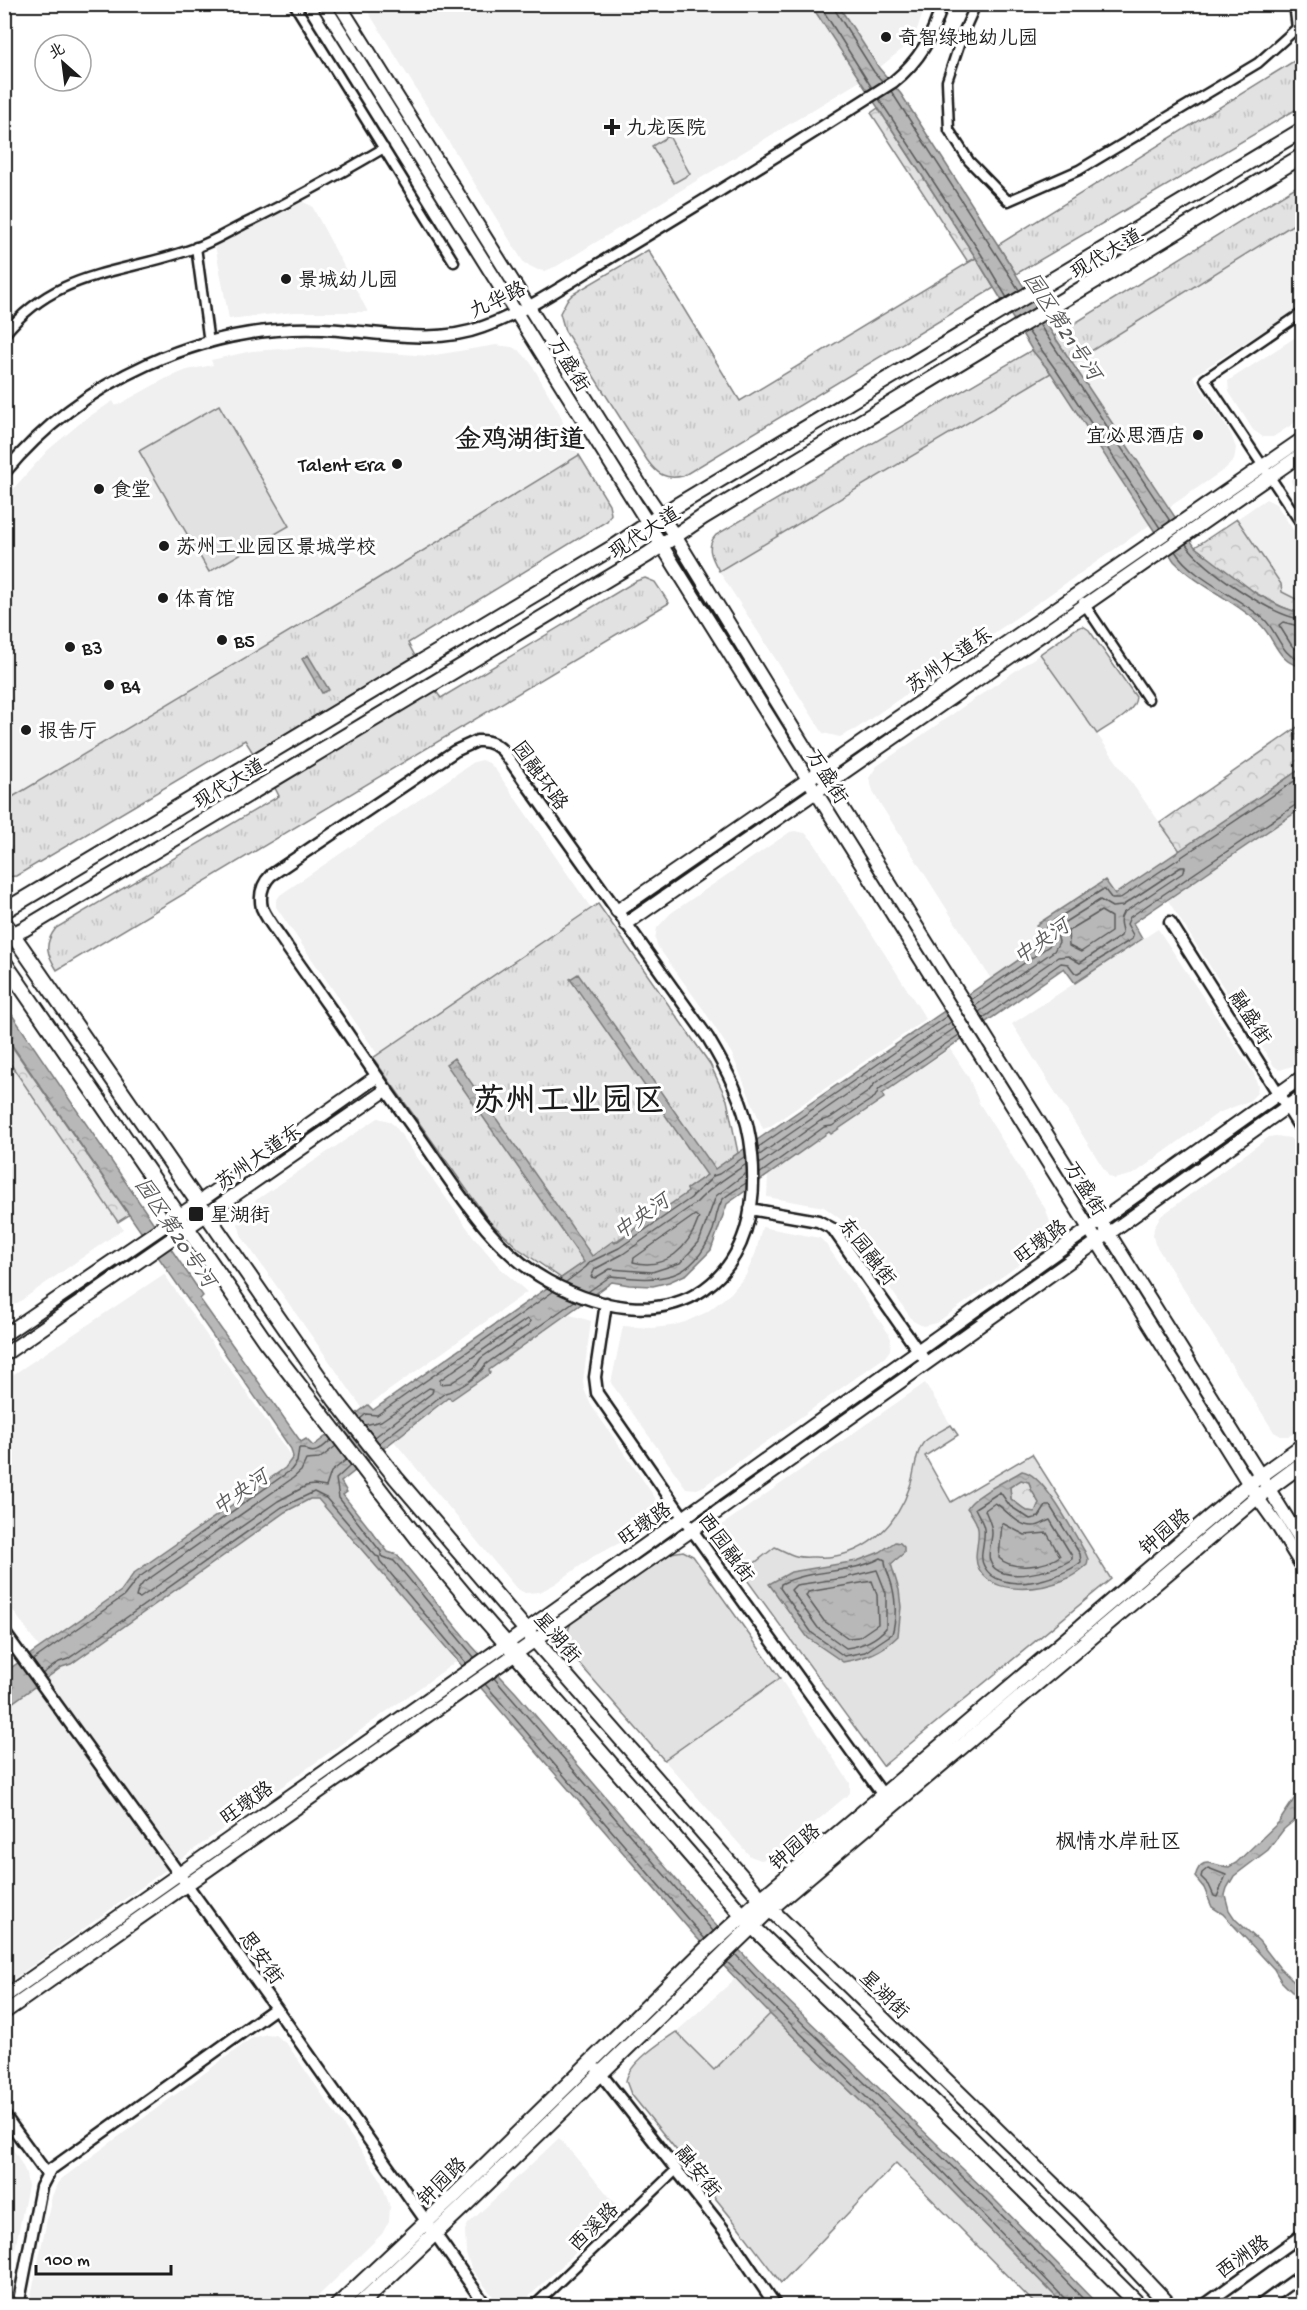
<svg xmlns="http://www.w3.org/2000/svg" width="1307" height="2310" font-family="'Gochi Hand','LXGW WenKai TC',sans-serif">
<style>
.built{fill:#f0f0f0}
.grass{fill:#e2e2e2;stroke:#7f7f7f;stroke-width:1.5}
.forest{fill:url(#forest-crowns);stroke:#7f7f7f;stroke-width:1.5}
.park{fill:url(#park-tufts);stroke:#7f7f7f;stroke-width:1.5}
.water{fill:url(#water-ripples);stroke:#7a7a7a;stroke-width:1.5;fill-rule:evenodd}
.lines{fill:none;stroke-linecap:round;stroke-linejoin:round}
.shore{stroke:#5a5a5a;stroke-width:1.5}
.minor-casing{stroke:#1c1c1c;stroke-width:13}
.tertiary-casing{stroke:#1c1c1c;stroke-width:15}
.secondary-casing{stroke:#1c1c1c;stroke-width:16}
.primary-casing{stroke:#1c1c1c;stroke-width:18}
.minor{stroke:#fff;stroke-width:8}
.tertiary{stroke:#fff;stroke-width:10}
.secondary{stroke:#fff;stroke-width:12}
.primary{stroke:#fff;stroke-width:14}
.poi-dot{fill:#1c1c1c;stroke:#fff;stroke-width:2}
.labels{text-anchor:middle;stroke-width:6;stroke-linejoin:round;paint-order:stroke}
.poi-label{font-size:20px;fill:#1c1c1c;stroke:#fff;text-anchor:start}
.street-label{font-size:20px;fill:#1c1c1c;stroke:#fff}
.water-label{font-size:21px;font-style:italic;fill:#5a5a5a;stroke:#fff}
.neighbourhood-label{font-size:21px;fill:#1c1c1c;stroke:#fff}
.district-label{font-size:26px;font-weight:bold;fill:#1c1c1c;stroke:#fff}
.town-label{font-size:32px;font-weight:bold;fill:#1c1c1c;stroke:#fff}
</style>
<defs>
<pattern id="forest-crowns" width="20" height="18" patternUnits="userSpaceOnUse" patternTransform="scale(1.5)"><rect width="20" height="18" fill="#e2e2e2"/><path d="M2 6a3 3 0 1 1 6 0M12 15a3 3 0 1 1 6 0" fill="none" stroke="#c1c1c1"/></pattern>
<pattern id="park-tufts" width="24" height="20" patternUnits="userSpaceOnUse" patternTransform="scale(1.5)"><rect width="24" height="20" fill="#e2e2e2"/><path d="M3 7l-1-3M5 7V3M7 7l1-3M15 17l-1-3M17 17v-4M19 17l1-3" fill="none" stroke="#c1c1c1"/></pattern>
<pattern id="water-ripples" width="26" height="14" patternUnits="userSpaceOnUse" patternTransform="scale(1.5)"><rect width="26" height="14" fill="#b8b8b8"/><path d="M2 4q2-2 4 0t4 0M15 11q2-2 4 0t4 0" fill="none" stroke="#9e9e9e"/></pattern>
</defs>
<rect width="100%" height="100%" fill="#fff"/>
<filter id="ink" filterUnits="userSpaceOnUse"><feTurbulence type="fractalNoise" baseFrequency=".0167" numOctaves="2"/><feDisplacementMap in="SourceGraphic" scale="12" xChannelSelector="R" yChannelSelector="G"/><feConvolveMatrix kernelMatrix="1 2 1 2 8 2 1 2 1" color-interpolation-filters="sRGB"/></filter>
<g filter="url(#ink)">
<path class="built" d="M364,5h447l49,76 -303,185 -12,5 -7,-1 -14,-7z
M838,5h88l-10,27 -15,18 -22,18z
M303,202l9,4 56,106h-74l-65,7 -14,-74z
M1302,219v87l-109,70 38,58 5,14 -2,12 -9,9 -57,39 -96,-145z
M1302,333v85l-29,19h-10l-10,-7 -24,-38 -1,-11z
M496,345l16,2 8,4 11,12 30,53 5,16 13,23 -227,140 -347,207v-304l43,-48 36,-30 29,-19 3,5 49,-27 22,-9 26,-5 -2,-5 41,-9 57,-4 120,9z
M1051,373l100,151 -295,205 -16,8 -17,-4 -104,-162z
M1302,467v36l-7,-11 -4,-12z
M1266,499l10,5 26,39v59l-20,-10 -1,-8 -44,-65z
M1040,654l140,197 -65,43 -10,-14 -69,45 10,15 -55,39 -117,-185 -5,-16 8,-12z
M482,760l7,3 6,6 96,139 -213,147 -102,-148v-6l4,-6 194,-133z
M1302,808v251l-10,7 -12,4 -6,-4 -107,-167z
M795,831l10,2 8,8 113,178 -157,108 -6,2 -31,-75 -29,-45 -45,-62 -3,-8 2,-11 14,-15 119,-81z
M1158,929l96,145 4,12 -1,7 -8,8 -31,12 -84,61 -20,5 -5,-2 -97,-153z
M950,1049l19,29 10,25 67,107 7,21 -5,11 -5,6 -107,75 -13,3 -10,-5 -70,-100 -19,-14 -57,-10 1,-22 61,-44 1,3 53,-36 -2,-3z
M4,1056l119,173 -107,75 -8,2h-4v-131l8,-14 -1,-7 -6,-7z
M378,1118l11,3 6,5 78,110 27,32 27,24 -164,117 -121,-172 -4,-13 8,-17z
M1276,1136l14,2 12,13v278l-13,7h-8l-7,-4 -119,-188 -2,-8 1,-8 7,-12 108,-79z
M762,1227l58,11 5,5 64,91 2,5 -1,11 -5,7 -181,129 -7,3 -11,-1 -75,-105 12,-57 29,2 19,-2 14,-4 22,-10 24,-19 15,-18 10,-23z
M164,1274l158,227 135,160 -452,324v-277l51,-37 -51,-72v-219z
M567,1314l24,7 -8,60 1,8 7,16 63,91 7,16 -2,6 -17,14 -48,24 -39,28 -15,8 -15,1 -9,-5 -123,-148 56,-43 3,2 38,-26 -2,-3z
M925,1383l26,42 -26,17 -22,63 -16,23 -24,18 -24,11h-41l-23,-9 -33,25 -25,-37 -1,-4 3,-5z
M780,1678l70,105v10l-76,64 -13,3 -11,-4 -86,-96z
M735,1979l35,35 -56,56 -38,-38z
M267,2034l8,1 12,9 93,134 10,29 -1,14 -7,13 -73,71h-280l23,-109 8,-16 192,-142z
M5,2138l13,19 8,16 2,13 -23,111z
M559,2138l62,72 -101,95h-20l-28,-35 -6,-16 -1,-24 3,-6z"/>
<path class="grass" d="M669,136l21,38 -16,9 -22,-37z
M219,405l70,121 -80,46 -70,-121z
M1083,626l6,4 47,67c-1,17 -27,28 -39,37l-57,-80 37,-26z
M951,1425l7,10 -33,21 26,46 81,-48 79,125 -228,187 -141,-193 33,-26c7,3 14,7 21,9 6,2 13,1 19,1 46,3 81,-29 95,-71 5,-13 5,-33 14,-44 7,-7 19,-12 27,-17z
M683,1551l10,5 87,122 -116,82 -87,-99c-9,-13 -14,-27 -4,-41l98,-67z
M770,2014l161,155 133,136h-28l-140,-142 -115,120 -48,-63 -102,-126 -5,-13c3,-18 35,-39 50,-49l38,38z"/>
<path class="forest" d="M878,108l98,150 -8,4 -97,-149z
M1237,519l44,65 1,8 20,10v12c-41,-12 -74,-40 -107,-67z
M1302,724v44l-122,83 -20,-28z
M4,1035l125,180 -11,7 -113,-166z
M1021,1480l8,2 2,7 8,14 -4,9 -8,-1 -16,-12 -1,-12 2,-4z"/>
<path class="park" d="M1302,56v50l-286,168 -18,-29z
M1302,183v36l-230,144 -18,-27z
M648,250l92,151 236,-143 18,30 -311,188c-18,4 -26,-2 -36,-16l-82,-129 -5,-18 7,-13 6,-6z
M1032,350l19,23 -332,198c-7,-13 -14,-24 -3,-36z
M579,455l30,49 2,10 -4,7 -199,122 7,13 -162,97 -8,-13 -229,136 -11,1 -1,-75 368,-220z
M645,578l10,4 14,21 -612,367c-10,-16 -14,-25 -1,-42l223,-132 -5,-10 161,-96 6,8 195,-117z
M598,904l112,160 17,36 11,53 -51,36 2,3 -128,86 -42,-29 -30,-28 -116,-163z"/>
<path class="water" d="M811,5h27l41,63 22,26 97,151 56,91 141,211 62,47 25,13 20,7v52c-23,-1 -27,-27 -41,-41 -26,-25 -62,-38 -87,-64l-123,-188 -19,-23 -56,-92z
M308,655l21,35 -7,3 -20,-34z
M1302,768v40l-169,115 9,16 -67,44 -11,-15 -182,126 2,4 -53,36 -2,-2 -102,72 -16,46 -24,24 -18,8 -16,4 -24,-1 -17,-3 -123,88 1,3 -39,27 -2,-3 -108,85 6,10 -4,3 45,57 9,3 75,91 44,47 195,227 68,72 212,204 107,109h-34l-133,-136 -161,-155 -75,-78 -377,-437h-8l-25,13 -214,152 -9,3 -57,41v-36l116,-81 13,-18 151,-105 8,-11 -2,-8 -286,-414 -1,-32 199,293 -3,3 101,143 5,-3 7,7 55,-41 5,5 211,-148 -138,-198 8,-6 138,198 21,-15 2,2 73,-51 -1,-3 20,-14 -137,-196 8,-5 137,195 331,-228 -10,-16 69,-45 10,14z
M1022,1471c21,2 52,62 63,81l3,7 -1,6c-7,6 -15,12 -23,15 -24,10 -70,16 -85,-11 -7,-12 1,-27 -1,-40 -1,-8 -6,-14 -11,-21 7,-13 41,-28 55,-37zM1021,1480l8,2 2,7 8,14 -4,9 -8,-1 -16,-12 -1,-12z
M895,1542l5,1 4,4v6l-13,11 8,26 2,17 -3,29c-16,16 -33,22 -55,26l-35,-24 -39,-54 22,-12 66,-11 23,-9z
M1302,1787v27l-18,15 -16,21 -34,26 -7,12 -2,7 4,15 6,9 24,22 20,26 17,17 6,3v15l-21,-21 -7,-12 -51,-55 -11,-7 -8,-19 -9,-11c6,-23 18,-11 34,-10l7,-4 43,-41z"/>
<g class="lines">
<path class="shore" d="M819,4l53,84
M834,4l1,6 39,62 8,9
M891,91l128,199
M879,99l102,155 26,44
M1039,324l131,197
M1028,331l28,39 104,158
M1186,544c16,24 87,73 116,75
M1175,551c17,28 65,46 90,69 13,13 17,38 37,40
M1302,627l-19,-5 -4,3 13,21 10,7
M1101,911l10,6v15l-30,20 -12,-6 -1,-15z
M971,1000l78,-54 3,-7 -6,-11 1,-3 55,-35h3l7,9h7l183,-123
M975,1006l79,-55 5,-9 -3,-12 1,-3 43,-27 12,7 10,-1 59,-39h4l-1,5 -61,41c-7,11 2,16 -2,23l-41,27 -12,-7 -10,1 -79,55
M983,1018l78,-55 7,1 7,9h3l54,-34 1,-4 -6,-11 3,-7 167,-113 5,-1
M757,1148l190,-132
M758,1156l193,-134
M745,1165c-18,12 -35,23 -49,38l-73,51 -28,15 -4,8 4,1 15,-9 42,3 28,-9 19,-21 17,-46 29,-22
M758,1165l62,-44 10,-3 38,-26 7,-9 80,-55
M759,1174l65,-47 8,-1 43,-29 4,-8 80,-54
M695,1215l4,3c-10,29 -33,53 -66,44l1,-4z
M566,1282l20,-15 4,-5 29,-14 72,-50c6,-8 17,-14 22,-22l6,-2 25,-17
M589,1291l22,-15c50,5 81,7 102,-46 3,-9 4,-24 10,-31 6,-6 16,-11 23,-16
M527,1319l3,2 -1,4 -48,33 -6,9 -24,16 -11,1v-4z
M360,1419l6,-5 11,1 177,-124
M365,1425l16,-4 48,-33 4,1 -1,4 -57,44
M379,1443l66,-50c15,-4 32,-15 41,-29l90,-64
M336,1446l-17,13 -13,1 -5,11 -8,7 -150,105 -5,7 -2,7 4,1 138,-97 28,-15 8,-1 12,2 5,-15 15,-12
M351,1465l-15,14 3,19 42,54v4l13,5 80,96
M1000,1492l10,14 20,13 9,-2 7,-11h4l30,48 1,8c-20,17 -82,35 -97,4 -6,-10 2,-25 0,-37 -1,-8 -6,-14 -9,-21z
M995,1503c11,6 22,23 37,23 7,1 12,-4 18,-6l22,36v3c-14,11 -74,28 -82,2 -3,-8 2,-20 2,-28 0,-8 -4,-15 -7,-23z
M1002,1523l23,12 22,-2 13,23c-15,11 -48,15 -61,2z
M881,1558l4,2c0,8 3,12 5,19 6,17 7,38 2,55l-27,18 -21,4 -32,-23 -32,-45 1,-4c31,-16 68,-9 100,-26z
M877,1570l9,23v35c-10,12 -25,18 -40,20l-28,-20 -27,-38 5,-5 48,-7z
M872,1581l5,14 1,29 -19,13 -11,1 -24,-17 -18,-25 2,-4z
M33,1660l91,-64 14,-18 153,-108 6,-8 2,-14h5c10,9 18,0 27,-8
M42,1674l17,-12 9,-3 214,-152 32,-15 12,6 50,58 3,1 1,4 86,102
M494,1678l219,253
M485,1684l220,255
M1208,1868l18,7 -9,22 -3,-1 -5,-11 -8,-8 1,-4z
M735,1954l39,42 213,204 103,106
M727,1962l208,202 130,135 2,7"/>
<g class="minor-casing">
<path id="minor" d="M294,4l160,258
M976,4l-13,29 -16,48 2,49 20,31 39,40 71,-31 179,-107 39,-35 -3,-24
M196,247l13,96
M1302,313l-97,66 97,146
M4,335c53,-67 119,-60 191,-87 17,-6 33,-16 49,-24 48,-23 94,-49 140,-76
M1083,602l65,97
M534,2306l141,-135"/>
</g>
<g class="tertiary-casing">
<path id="tertiary" d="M4,473c77,-93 199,-149 319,-144 52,2 110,17 160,-2 48,-17 92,-49 136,-75 92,-55 183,-112 274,-170 26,-21 40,-45 49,-78
M477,741c13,-1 22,4 29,14l202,283c19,32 36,64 42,101 22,141 -76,211 -202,142 -53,-29 -88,-86 -122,-135 -30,-42 -60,-85 -89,-128 -17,-24 -33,-47 -50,-71 -8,-13 -19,-25 -25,-39 -3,-13 0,-24 9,-33l184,-124z
M1170,922l132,209
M750,1209l68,12 15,8 93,133
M606,1303l-11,74 2,16 95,137 191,265
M4,1632l272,376 210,298
M597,2069l130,165 49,72
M4,2115l43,59
M18,2306l23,-119 9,-17 226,-162
M1203,2306l99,-71
M1259,2306l43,-31"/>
</g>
<g class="secondary-casing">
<path id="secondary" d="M323,4l934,1493 20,28 25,41
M339,4l304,485 32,47 145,236 482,770
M617,911l685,-472
M626,924l676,-470
M4,1335l195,-133 177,-125
M4,1355l382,-265
M4,1997l522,-367 776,-553
M4,2013l688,-483 610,-434"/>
</g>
<g class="primary-casing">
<path id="primary" d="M4,911l613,-366 44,-30 641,-385
M4,922l331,478 61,78 130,152 244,279 311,303 89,94
M7,937l17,-8 623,-374 56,-38 599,-361
M4,962l261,379 153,198 65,78 269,309 212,205 176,175
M337,2306l119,-112 248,-243 57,-52 488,-415 53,-38
M358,2306l108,-102 304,-295 487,-412 45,-33"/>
</g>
<use href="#minor" class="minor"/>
<use href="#tertiary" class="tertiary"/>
<use href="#secondary" class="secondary"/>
<use href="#primary" class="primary"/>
</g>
</g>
<g class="poi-dot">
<circle cx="886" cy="37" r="6"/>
<path d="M609 118h6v6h6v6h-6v6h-6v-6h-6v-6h6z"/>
<circle cx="286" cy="279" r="6"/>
<circle cx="1198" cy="435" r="6"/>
<circle cx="397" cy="464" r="6"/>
<circle cx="99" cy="489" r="6"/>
<circle cx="164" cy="546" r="6"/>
<circle cx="163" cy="598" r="6"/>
<circle cx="222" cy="640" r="6"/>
<circle cx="70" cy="647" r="6"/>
<circle cx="109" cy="685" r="6"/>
<circle cx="26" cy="730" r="6"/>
<rect x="188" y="1206" width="16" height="16" rx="3"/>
</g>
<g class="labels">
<g class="poi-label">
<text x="898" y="44">奇智绿地幼儿园</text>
<text x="626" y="134">九龙医院</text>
<text x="298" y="286">景城幼儿园</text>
<text x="1186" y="442" text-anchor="end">宜必思酒店</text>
<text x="385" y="471" text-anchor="end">Talent Era</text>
<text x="111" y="496">食堂</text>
<text x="176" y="553">苏州工业园区景城学校</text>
<text x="175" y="605">体育馆</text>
<text x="234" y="647">B5</text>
<text x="82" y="654">B3</text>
<text x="121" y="692">B4</text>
<text x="38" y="737">报告厅</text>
<text x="210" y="1221">星湖街</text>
</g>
<g class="street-label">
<text transform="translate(1106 253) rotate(-31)" y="7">现代大道</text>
<text transform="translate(497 299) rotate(-25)" y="7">九华路</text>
<text transform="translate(570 364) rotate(59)" y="7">万盛街</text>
<text transform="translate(644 532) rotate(-33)" y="7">现代大道</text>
<text transform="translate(949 659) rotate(-35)" y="7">苏州大道东</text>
<text transform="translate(541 775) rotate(54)" y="7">园融环路</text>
<text transform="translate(828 776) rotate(58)" y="7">万盛街</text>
<text transform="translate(229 783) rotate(-31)" y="7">现代大道</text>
<text transform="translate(1251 1017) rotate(57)" y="7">融盛街</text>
<text transform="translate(258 1156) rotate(-35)" y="7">苏州大道东</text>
<text transform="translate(1086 1188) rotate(58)" y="7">万盛街</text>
<text transform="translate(1040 1241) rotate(-36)" y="7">旺墩路</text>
<text transform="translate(868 1251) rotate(52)" y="7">东园融街</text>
<text transform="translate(644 1523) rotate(-35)" y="7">旺墩路</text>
<text transform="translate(1164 1531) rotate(-40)" y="7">钟园路</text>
<text transform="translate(727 1547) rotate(54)" y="7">西园融街</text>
<text transform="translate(558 1637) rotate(49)" y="7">星湖街</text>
<text transform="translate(246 1802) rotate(-35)" y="7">旺墩路</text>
<text transform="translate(794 1846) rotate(-40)" y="7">钟园路</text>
<text transform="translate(262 1957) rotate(54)" y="7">思安街</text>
<text transform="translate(885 1994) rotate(44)" y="7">星湖街</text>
<text transform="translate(699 2171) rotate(51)" y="7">融安街</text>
<text transform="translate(441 2181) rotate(-44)" y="7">钟园路</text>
<text transform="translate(593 2226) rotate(-44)" y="7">西溪路</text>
<text transform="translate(1242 2256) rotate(-35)" y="7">西洲路</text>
</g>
<g class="water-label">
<text transform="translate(1063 326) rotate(57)" y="7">园区第21号河</text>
<text transform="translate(1041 941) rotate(-35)" y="7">中央河</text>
<text transform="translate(641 1216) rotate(-35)" y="7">中央河</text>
<text transform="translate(176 1232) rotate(56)" y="7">园区第20号河</text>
<text transform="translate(240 1492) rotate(-35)" y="7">中央河</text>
</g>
<g class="neighbourhood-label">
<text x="1118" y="1848">枫情水岸社区</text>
</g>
<g class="district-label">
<text x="520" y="447">金鸡湖街道</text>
</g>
<g class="town-label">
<text x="569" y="1110">苏州工业园区</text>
</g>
</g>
<rect width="1307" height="2310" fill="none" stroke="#fff" stroke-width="24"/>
<rect x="12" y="12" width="1283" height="2286" fill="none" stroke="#1c1c1c" stroke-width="2" filter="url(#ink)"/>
<g transform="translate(63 63) rotate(332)"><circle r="28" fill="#ffffff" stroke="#a4a4a4" stroke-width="1.5"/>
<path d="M0-4.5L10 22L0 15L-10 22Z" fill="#1c1c1c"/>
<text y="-9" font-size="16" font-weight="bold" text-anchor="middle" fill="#1c1c1c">北</text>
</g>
<path d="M36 2265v9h135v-9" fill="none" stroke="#1c1c1c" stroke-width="3"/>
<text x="45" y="2265" font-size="18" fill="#1c1c1c" stroke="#ffffff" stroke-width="4.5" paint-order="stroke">100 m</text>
</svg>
